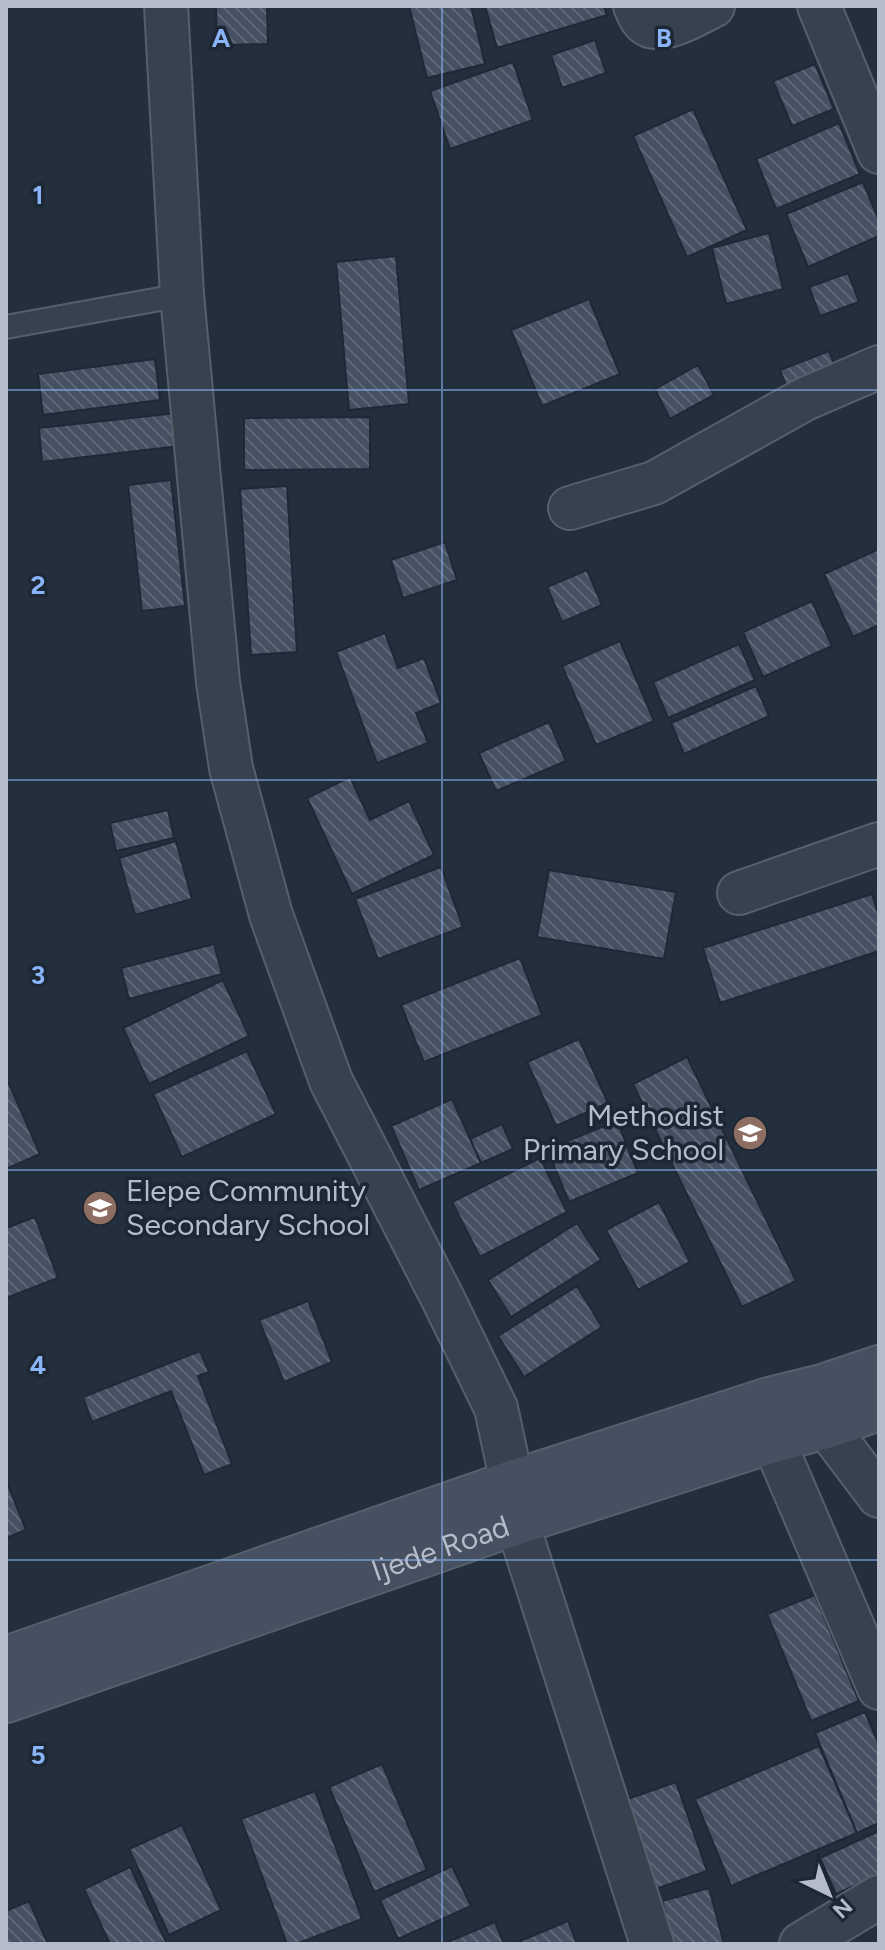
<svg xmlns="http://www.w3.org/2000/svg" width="885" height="1950" font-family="Figtree,sans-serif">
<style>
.building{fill:url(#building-back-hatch);stroke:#1f2835;stroke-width:2}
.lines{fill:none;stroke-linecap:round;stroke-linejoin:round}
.service-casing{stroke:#565f6c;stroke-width:26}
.minor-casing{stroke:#565f6c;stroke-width:46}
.secondary-casing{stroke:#565f6c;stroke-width:48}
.service{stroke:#38414e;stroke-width:22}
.minor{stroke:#38414e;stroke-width:42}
.secondary{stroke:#465061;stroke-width:44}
.grid{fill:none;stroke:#8ab4f8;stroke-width:2;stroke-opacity:0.55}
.labels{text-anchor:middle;stroke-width:7;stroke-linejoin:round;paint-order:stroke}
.poi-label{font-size:30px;fill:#b4bcc9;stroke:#1d2633;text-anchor:end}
.street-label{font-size:30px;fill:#b4bcc9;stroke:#1d2633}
.grid-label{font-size:26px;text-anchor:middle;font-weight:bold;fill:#8ab4f8;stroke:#1d2633;stroke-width:7;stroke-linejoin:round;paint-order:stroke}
</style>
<defs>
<pattern id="building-back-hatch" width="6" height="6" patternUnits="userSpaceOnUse" patternTransform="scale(2)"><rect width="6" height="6" fill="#455162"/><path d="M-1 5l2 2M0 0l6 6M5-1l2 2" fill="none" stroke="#5d6877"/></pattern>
</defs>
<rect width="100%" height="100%" fill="#242f3e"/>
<path class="building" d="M216,6h51l1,38 -51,1z
M409,6h62l14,58 -58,14z
M485,6h119l3,9 -110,33z
M595,40l11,33 -44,15 -11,-33z
M513,62l20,58 -83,29 -20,-58z
M815,64l19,45 -42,17 -19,-45z
M693,109l54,121 -60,27 -54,-121z
M839,123l21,51 -84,35 -20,-50z
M863,182l16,39v15l-71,31 -22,-53z
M769,233l14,56 -57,15 -14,-56z
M396,256l13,148 -60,6 -13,-148z
M848,273l11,29 -39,14 -11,-29z
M589,299l31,75 -78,32 -31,-76z
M829,351l11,28 -49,19 -11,-28z
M155,359l5,41 -117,15 -5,-41z
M698,365l16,30 -44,24 -15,-30z
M177,413l3,33 -138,16 -3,-34z
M370,417v52l-126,1v-52z
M171,480l14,126 -43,5 -14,-126z
M287,486l10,166 -46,3 -11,-166z
M445,542l12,38 -54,18 -12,-38z
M879,549v76l-26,12 -29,-63z
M587,570l15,35 -40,17 -15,-35z
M812,601l20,45 -69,31 -20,-45z
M385,633l13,35 26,-10 17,45 -25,10 12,30 -51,20 -41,-111z
M620,641l34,80 -58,24 -34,-79z
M739,644l16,36 -87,38 -15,-36z
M756,686l13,30 -85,38 -13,-31z
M549,722l17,39 -70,30 -17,-38z
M350,777l20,43 39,-19 25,54 -82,39 -45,-96z
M168,810l6,28 -58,13 -6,-28z
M176,841l16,58 -57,16 -16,-57z
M441,867l22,60 -85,32 -23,-60z
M549,870l127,22 -12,67 -127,-22z
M872,894l7,23v34l-159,52 -17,-55z
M214,944l8,30 -93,25 -8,-31z
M520,958l22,57 -118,47 -23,-57z
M223,980l26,56 -100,48 -26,-56z
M579,1039l29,64 -52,23 -29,-64z
M247,1051l29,63 -94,43 -29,-63z
M687,1057l109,224 -54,26 -109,-223z
M6,1077l34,77 -34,15z
M452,1099l29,64 -62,27 -28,-64z
M617,1121l21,52 -69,29 -22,-53z
M502,1124l11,25 -32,14 -11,-24z
M540,1158l27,54 -87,45 -28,-55z
M659,1202l31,60 -52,28 -32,-60z
M35,1217l23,61 -52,20v-70z
M577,1223l24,37 -90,57 -23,-37z
M577,1286l25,41 -78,50 -26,-41z
M308,1301l24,61 -48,20 -25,-62z
M200,1351l9,21 -11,4 34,88 -28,11 -33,-84 -79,31 -9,-25z
M6,1480l20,50 -20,8z
M815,1595l44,106 -48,20 -44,-107z
M865,1712l14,33v78l-22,10 -42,-100z
M819,1746l38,87 -126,53 -36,-87z
M382,1764l45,106 -53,22 -45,-105z
M676,1782l31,89 -54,19 -31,-89z
M315,1791l47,128 -66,25h-9l-46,-125z
M182,1825l39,85 -52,25 -40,-86z
M879,1831v44l-43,19 -16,-36z
M452,1866l19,40 -73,33 -18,-39z
M130,1867l37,77h-57l-26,-55z
M709,1888l15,56h-51l-11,-43z
M29,1901l19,43h-42v-33z
M568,1921l9,23h-64z
M495,1922l9,22h-61z"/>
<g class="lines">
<g class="service-casing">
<path id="service" d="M6,327l176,-32"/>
</g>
<g class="minor-casing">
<path id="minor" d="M166,6l16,289 36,387 13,86 40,147 60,166 112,218 53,109 16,75
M635,6c2,5 6,14 10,17 15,14 53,-10 68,-17
M819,6l60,146
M570,508l84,-25 151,-84 74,-32
M739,893l140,-49
M826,1426l53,70
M773,1440l106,248
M517,1522l135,422
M801,1944l78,-47"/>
</g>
<g class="secondary-casing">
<g id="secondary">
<path d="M6,1659l506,-176 257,-83 53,-13 57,-19"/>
<path id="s1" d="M6,1700l511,-178 256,-82 53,-14 53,-18"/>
</g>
</g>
<use href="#service" class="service"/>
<use href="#minor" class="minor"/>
<use href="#secondary" class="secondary"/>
</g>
<path class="grid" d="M442,6v1938M6,390h873M6,780h873M6,1170h873M6,1560h873"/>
<defs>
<g id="school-disc" transform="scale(1.8)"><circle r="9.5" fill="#8d6e63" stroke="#1d2633"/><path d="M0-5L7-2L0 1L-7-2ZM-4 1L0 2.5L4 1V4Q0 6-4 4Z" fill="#fff"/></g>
</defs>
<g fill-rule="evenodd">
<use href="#school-disc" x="750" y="1133"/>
<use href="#school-disc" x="100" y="1208"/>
</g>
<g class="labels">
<g class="poi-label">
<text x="724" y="1126">Methodist<tspan x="724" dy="34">Primary School</tspan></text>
<text x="126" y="1201" text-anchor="start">Elepe Community<tspan x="126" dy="34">Secondary School</tspan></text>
</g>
<g class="street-label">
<text dy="10" stroke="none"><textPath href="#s1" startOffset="460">Ijede Road</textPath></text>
</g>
</g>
<g class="grid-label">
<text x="221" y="47">A</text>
<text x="664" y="47">B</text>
<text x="38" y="204">1</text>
<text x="38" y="594">2</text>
<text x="38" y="984">3</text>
<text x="38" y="1374">4</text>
<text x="38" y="1764">5</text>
</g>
<rect width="885" height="1950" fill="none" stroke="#b4bcc9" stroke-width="16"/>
<g transform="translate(829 1894) rotate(137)" stroke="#1d2633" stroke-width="6" paint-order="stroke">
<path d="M0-6L14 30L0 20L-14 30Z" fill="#b4bcc9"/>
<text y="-12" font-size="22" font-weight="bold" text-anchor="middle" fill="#b4bcc9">N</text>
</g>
</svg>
